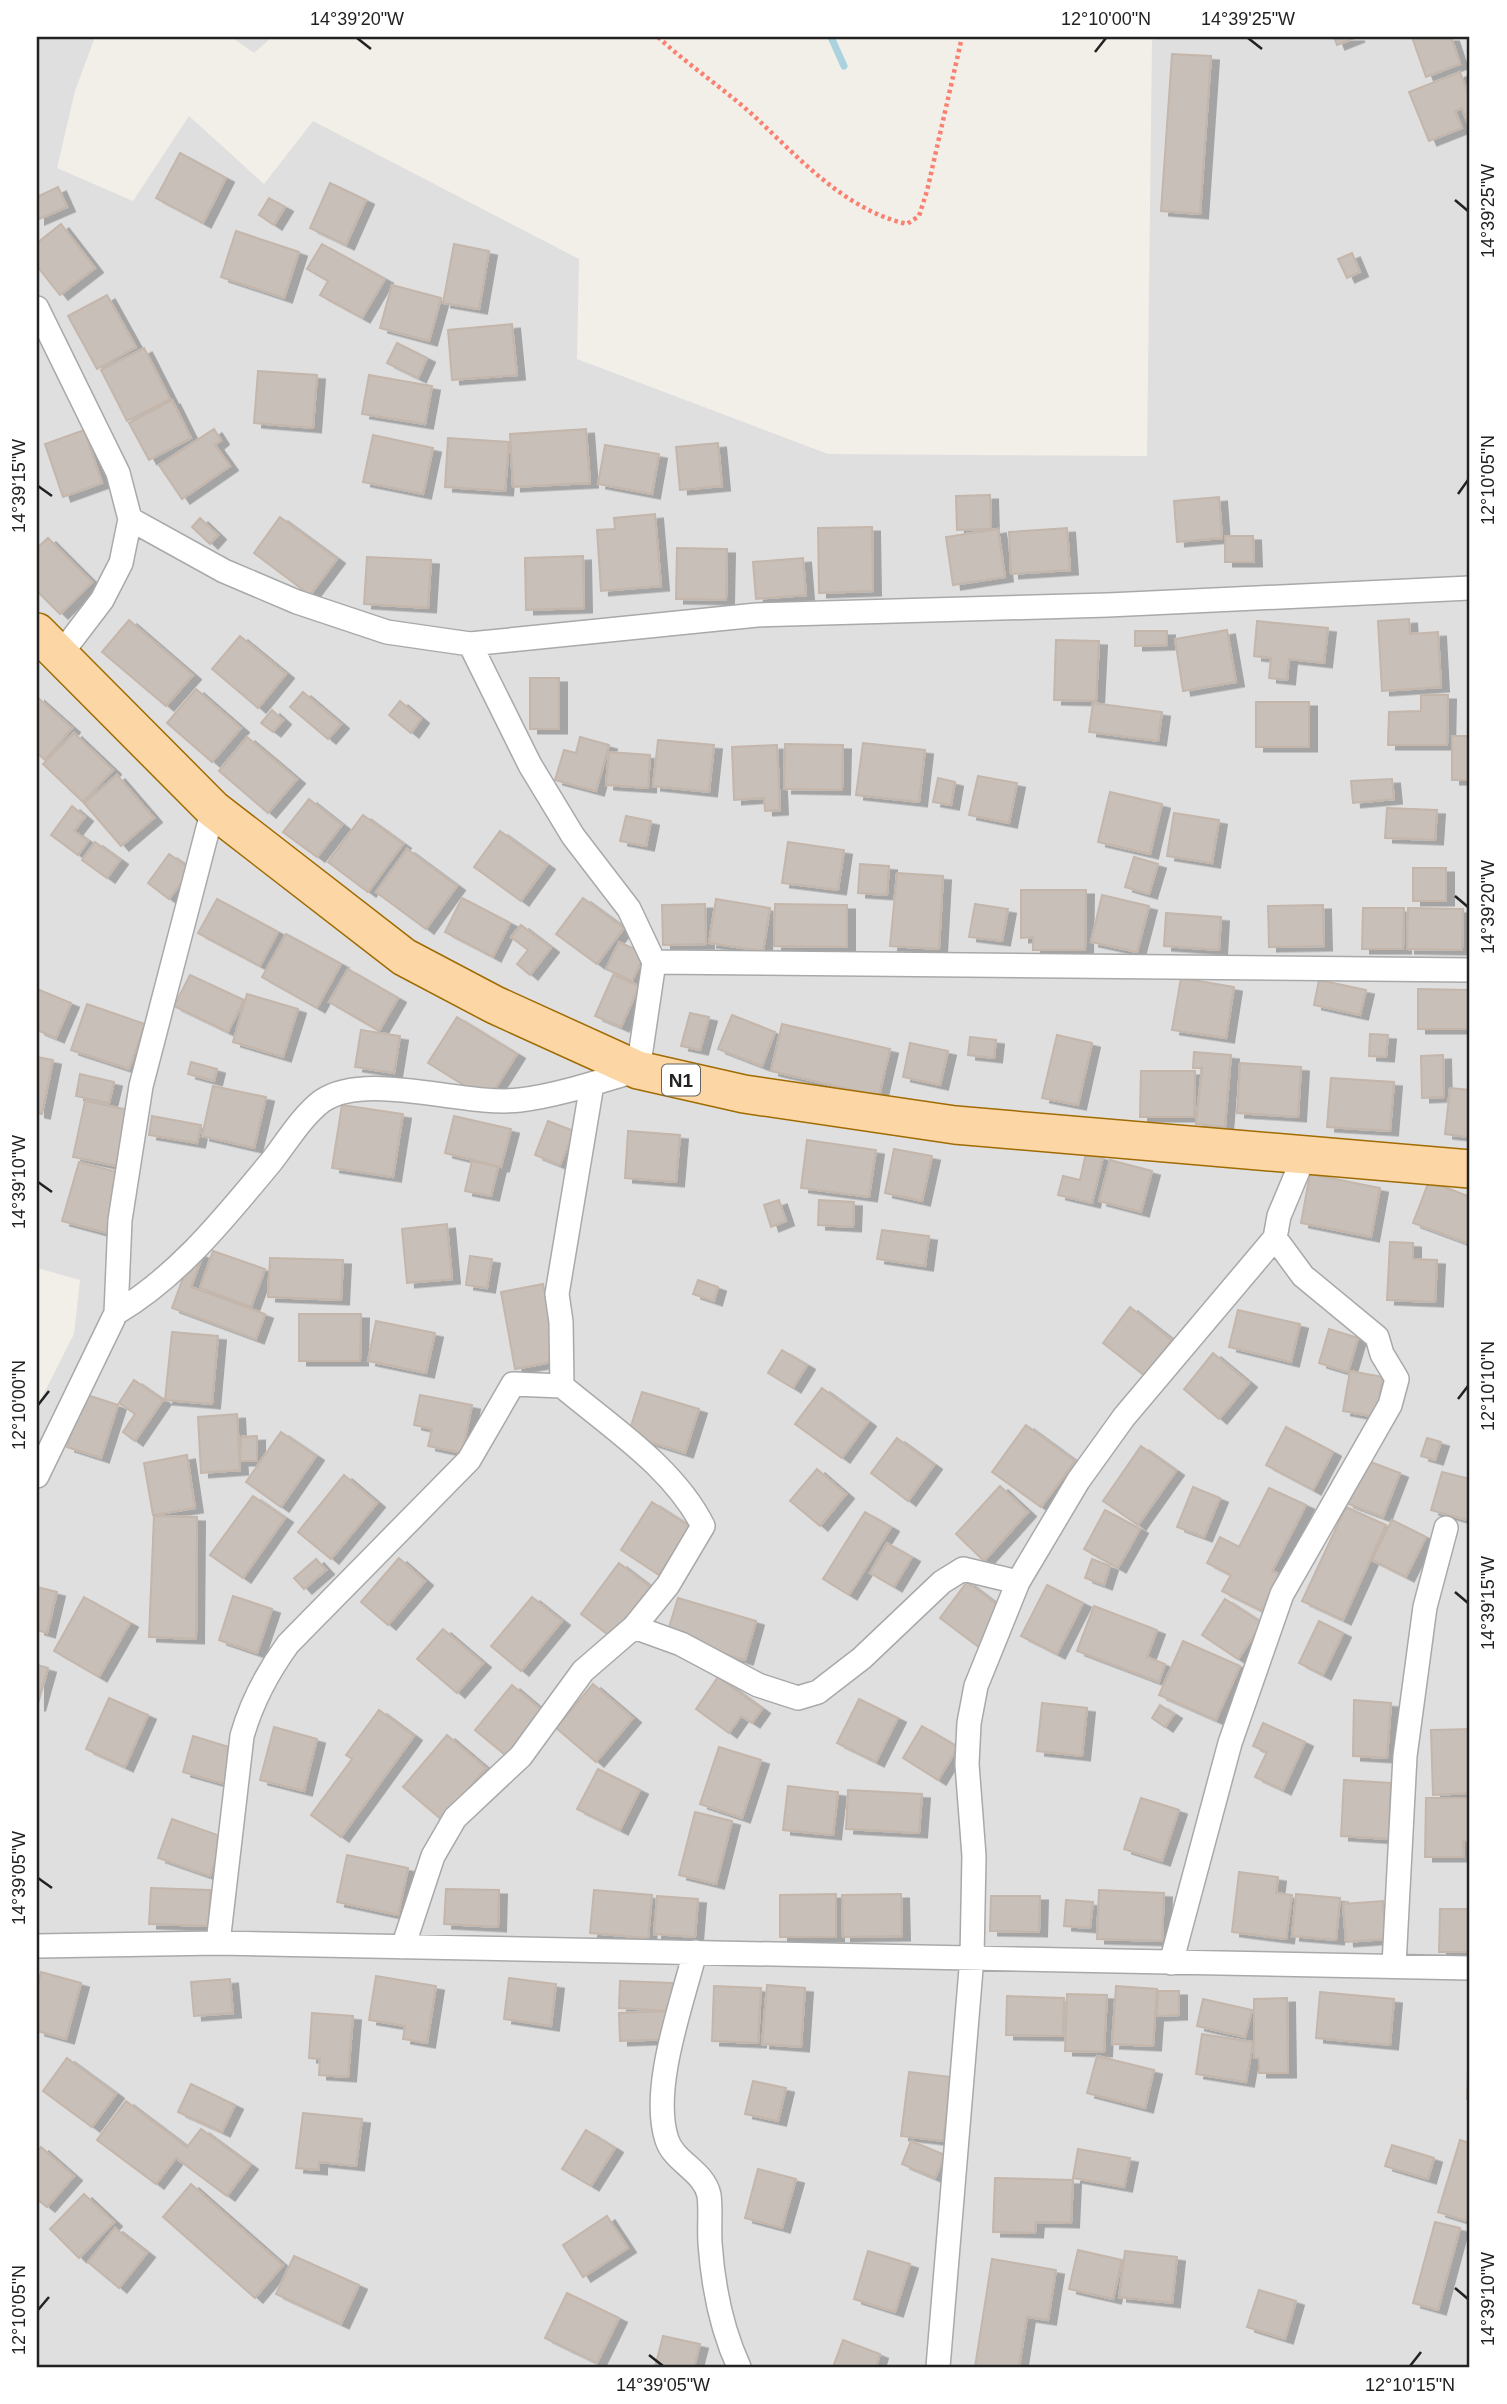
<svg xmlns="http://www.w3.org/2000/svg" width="1507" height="2404" font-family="Helvetica,sans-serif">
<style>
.residential{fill:#e0dfdf}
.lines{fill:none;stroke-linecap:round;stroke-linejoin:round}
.stream{stroke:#aad3df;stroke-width:7}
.building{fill:#c7bfb8;stroke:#c4b6ab;stroke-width:2;filter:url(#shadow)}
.minor-casing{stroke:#a9a9a9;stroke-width:26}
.primary-casing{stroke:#a06b00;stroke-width:40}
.path{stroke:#fa8072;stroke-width:4.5;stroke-dasharray:3.5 3.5;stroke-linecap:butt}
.minor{stroke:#fff;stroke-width:23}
.primary{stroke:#fcd6a4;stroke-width:37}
.ticks{fill:none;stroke:#222;stroke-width:2.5}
.labels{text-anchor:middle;stroke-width:6;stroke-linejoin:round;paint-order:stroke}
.shield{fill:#fff;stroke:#646464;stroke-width:2}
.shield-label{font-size:19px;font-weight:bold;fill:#222}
.neatline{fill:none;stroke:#222;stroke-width:2.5}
.ticks-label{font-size:18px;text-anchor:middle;fill:#222}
</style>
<defs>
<filter id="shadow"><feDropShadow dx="8" dy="4.5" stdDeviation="0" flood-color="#0004"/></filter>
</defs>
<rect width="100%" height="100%" fill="#f2efe9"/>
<path class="residential" d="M37,37h58l-20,54 -18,77 76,33 56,-85 75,68 49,-63 266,138 -2,100 251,95 319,2 5,-416 11,-3h307v2330h-1433v-960l37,-73 6,-54 -43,-12z
M231,37h41l-18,16z"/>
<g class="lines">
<path class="stream" d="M831,37l13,29"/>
</g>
<path class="building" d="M1334,37h23l-20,8z
M1412,37h39l9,27 -34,13z
M1172,54l39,2 -11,158 -39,-3z
M1460,72l10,27v31l-8,-22 -7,3 7,17 -33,13 -20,-49z
M180,153l46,25 -23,45 -47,-25z
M330,183l36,17 -20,45 -36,-17z
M58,187l9,20 -30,13v-23z
M269,198l16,9 -11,18 -15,-10z
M61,224l34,44 -35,27 -23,-29v-23z
M236,231l63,21 -15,46 -63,-21z
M322,244l63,35 -23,39 -42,-23 8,-14 -21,-12z
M454,244l35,7 -10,58 -36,-6z
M1352,253l8,19 -13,6 -9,-19z
M392,285l49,13 -12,43 -49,-13z
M107,295l29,52 -39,22 -29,-53z
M512,324l5,51 -65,5 -4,-50z
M397,343l30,15 -9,20 -31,-15z
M144,348l26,51 -43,22 -26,-51z
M258,371l59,4 -4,53 -59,-5z
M369,375l63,11 -7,38 -63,-10z
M172,400l19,38 -42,22 -20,-37z
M214,429l7,11 -6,5 15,21 -48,33 -23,-34z
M586,429l4,54 -77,4 -3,-53z
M84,430l18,53 -39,14 -18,-53z
M373,435l60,13 -10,46 -60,-12z
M448,438l61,4 -4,49 -60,-4z
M718,443l4,43 -42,4 -4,-43z
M605,445l54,9 -7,40 -54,-10z
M990,495l1,34 -34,1 -1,-34z
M1219,497l3,41 -45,4 -3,-41z
M655,514l6,72 -60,5 -4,-61 18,-1 -1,-11z
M280,517l57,42 -27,36 -56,-42z
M200,518l18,17 -8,9 -18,-17z
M872,527l1,64 -54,2 -1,-65z
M1067,528l3,42 -59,4 -2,-42z
M998,529l7,48 -52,8 -7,-48z
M1225,536h28l1,26h-29z
M48,538l44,44 -32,32 -23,-23v-43z
M677,548l50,1 -1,51 -50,-1z
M583,556l1,52 -58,2 -1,-52z
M367,557l64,3 -3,48 -64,-4z
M803,558l3,37 -50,4 -3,-37z
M1409,619l1,15 28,-2 3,55 -59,4 -4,-70z
M129,620l64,55 -27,31 -64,-54z
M1257,621l71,7 -4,35 -35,-4 -2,21 -18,-2 2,-20 -17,-2z
M1227,630l9,52 -53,9 -8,-52z
M1135,631h32v14l-32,1z
M240,636l46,38 -28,34 -46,-39z
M1056,640l43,1 -3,60 -42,-1z
M530,678h29v51h-29z
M196,689l45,39 -29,34 -45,-39z
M303,692l38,32 -13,15 -38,-32z
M1421,695h27l-1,50h-59l1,-33 32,-1z
M37,697l35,31 -27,32 -8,-7z
M400,701l21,18 -10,14 -22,-18z
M1256,702h53v45h-53z
M1093,703l69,9 -4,29 -69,-9z
M272,710l11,10 -10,12 -12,-9z
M74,733l39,37 -30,32 -40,-38z
M1452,736h18v44h-18z
M247,737l50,42 -29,34 -49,-42z
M580,737l29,8 -13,46 -41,-11 9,-30 12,3z
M658,740l56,5 -5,47 -56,-6z
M863,743l62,7 -6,52 -63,-7z
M785,744l58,1 -1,45 -58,-1z
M777,745l3,65 -15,1 -1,-13 -30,2 -2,-53z
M609,752l41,3 -2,33 -42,-3z
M117,775l37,43 -33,28 -37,-43z
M978,776l39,7 -8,40 -40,-8z
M938,778l17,4 -4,23 -18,-3z
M1392,779l2,20 -41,4 -2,-22z
M1110,792l52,12 -12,50 -52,-12z
M309,799l33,26 -25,32 -34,-25z
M72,806l13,11 -11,14 14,10 -10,14 -27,-20z
M1387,808l50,2 -2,30 -50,-2z
M1174,813l45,7 -7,43 -45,-7z
M363,815l40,29 -35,48 -40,-30z
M626,816l25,5 -5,25 -26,-5z
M500,831l47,34 -26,36 -47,-34z
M95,842l25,18 -13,18 -25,-18z
M788,842l56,8 -6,40 -56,-7z
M407,849l50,37 -31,43 -50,-37z
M169,854l22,15 -22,30 -21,-16z
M1134,857l24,7 -9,30 -24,-7z
M860,864l29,2 -2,29 -29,-2z
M1413,868h33v33h-33z
M897,873l46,3 -4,73 -49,-3z
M1021,890h65l-1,60h-52v-13l-12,1z
M1102,895l47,11 -12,46 -46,-10z
M462,898l48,25 -17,34 -48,-25z
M583,898l41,30 -27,36 -41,-30z
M217,899l61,33 -18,34 -62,-33z
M716,899l54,9 -7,43 -54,-8z
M705,904l1,40 -43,1 -1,-40z
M775,904l72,1v42l-73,-1z
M975,904l33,5 -6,32 -33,-4z
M1323,905l1,41 -55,1 -1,-41z
M1363,908h41l-1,41h-41z
M1408,908l55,1 -1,41 -55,-1z
M1166,913l55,4 -2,33 -55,-4z
M521,925l30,23 -21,27 -13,-11 11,-14 -17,-13z
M286,934l55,30 -24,44 -55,-31z
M619,942l26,12 -13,27 -26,-12z
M348,969l50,29 -19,33 -50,-29z
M190,975l54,25 -16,32 -54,-26z
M613,975l26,11 -18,41 -26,-11z
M1181,978l53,9 -8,51 -54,-8z
M1319,980l47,10 -6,25 -46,-10z
M37,989l34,14 -15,35 -19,-8z
M1418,989l52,1v39h-52z
M247,994l51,15 -15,48 -50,-15z
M87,1004l58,20 -16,45 -58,-19z
M690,1013l19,4 -9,33 -19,-4z
M732,1015l43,17 -13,34 -44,-17z
M457,1017l60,37 -29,46 -60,-37z
M782,1024l108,25 -11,47 -108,-25z
M361,1030l39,6 -6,37 -39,-6z
M1370,1034l18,1 -2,22 -17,-1z
M1057,1035l35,8 -14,62 -36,-7z
M970,1037l26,3 -2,18 -26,-3z
M910,1043l38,8 -8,34 -37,-8z
M1194,1052l37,3 -6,72 -29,-3 6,-56h-9z
M1443,1055l1,42 -22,1 -1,-42z
M37,1057l16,3 -11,54 -5,-1z
M191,1062l26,7 -3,12 -26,-7z
M1240,1063l61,4 -3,50 -61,-4z
M1141,1071h54l-1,46h-54z
M80,1074l34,8 -5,21 -33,-7z
M1331,1078l63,4 -4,49 -63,-4z
M213,1086l53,11 -12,51 -52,-12z
M1450,1088l20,2v47l-25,-3z
M85,1101l44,9 -12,56 -44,-9z
M342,1105l61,9 -10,63 -61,-9z
M152,1116l49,9 -4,18 -48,-8z
M454,1116l57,13 -10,38 -56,-14z
M548,1121l26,10 -14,34 -25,-10z
M628,1131l52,4 -4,47 -51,-4z
M807,1140l69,10 -7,47 -68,-9z
M894,1149l38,7 -10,45 -37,-8z
M1086,1153l17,4 -11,46 -34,-8 5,-19 17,4z
M1110,1160l42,11 -11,41 -42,-11z
M472,1161l26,6 -7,29 -26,-5z
M79,1162l45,12 -17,59 -45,-12z
M1310,1174l70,14 -9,49 -70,-14z
M1429,1181l41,16v47l-57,-21z
M779,1200l7,21 -15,6 -7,-22z
M819,1200l35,2 -1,25 -35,-2z
M447,1224l5,55 -45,4 -5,-54z
M882,1230l47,6 -4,30 -48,-7z
M1390,1242l23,1v16l24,1 -2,42 -48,-2z
M193,1251l10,4 -12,32 74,27 -9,25 -84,-31z
M213,1251l52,18 -14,38 -51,-19z
M470,1256l22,3 -5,29 -21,-3z
M270,1258l73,2 -2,40 -73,-3z
M698,1280l20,7 -4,14 -21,-7z
M543,1284l14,77 -42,8 -14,-77z
M1130,1307l42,33 -27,36 -42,-33z
M1238,1310l62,14 -9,38 -62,-15z
M299,1314h62l-1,47h-61z
M376,1321l59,12 -9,40 -58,-12z
M1329,1329l29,9 -10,34 -29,-9z
M172,1332l46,4 -6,68 -47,-4z
M782,1350l25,15 -14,23 -25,-15z
M1213,1353l36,30 -30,36 -35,-30z
M1350,1371l33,6 -7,40 -33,-6z
M134,1380l29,20 -28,41 -12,-9 12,-18 -16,-11z
M822,1388l46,34 -26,36 -47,-34z
M642,1392l57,17 -14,44 -57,-18z
M84,1394l34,11 -17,53 -34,-11z
M420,1395l52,10 -10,48 -34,-7 4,-17 -18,-4z
M237,1414l3,56 -39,3 -3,-56z
M1026,1425l49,36 -34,46 -49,-35z
M1286,1427l47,25 -20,38 -47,-25z
M281,1432l35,24 -35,51 -35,-25z
M257,1436v25h-17l1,-24z
M897,1438l37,27 -26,36 -37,-28z
M1427,1438l14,4 -6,18 -14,-4z
M1141,1446l35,25 -38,54 -35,-24z
M187,1455l8,53 -42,7 -9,-52z
M1363,1459l37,14 -17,44 -37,-14z
M817,1469l29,25 -26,32 -30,-25z
M1442,1472l28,7v42l-39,-11z
M344,1475l33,28 -46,56 -33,-27z
M1000,1486l28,26 -44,49 -28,-27z
M1193,1487l27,11 -16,39 -27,-10z
M1269,1488l37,17 -34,66 8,4 -18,36 -40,-20 9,-16 -24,-12 13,-26 19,10z
M253,1496l32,22 -42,60 -33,-23z
M652,1502l39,25 -32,48 -38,-25z
M1346,1507l40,18 -43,95 -41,-19z
M1105,1510l35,19 -22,39 -34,-19z
M865,1512l26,15 -42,68 -26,-16z
M154,1516l43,1 -1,122 -47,-2z
M1392,1520l34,17 -20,40 -34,-17z
M887,1543l25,14 -18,30 -24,-14z
M399,1558l26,23 -37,44 -27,-23z
M316,1559l10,11 -22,19 -10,-11z
M1092,1559l18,7 -6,19 -19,-7z
M619,1563l34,26 -38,51 -34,-26z
M967,1582l40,30 -27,36 -40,-30z
M1047,1585l36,18 -26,51 -36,-18z
M37,1587l20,5 -10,41 -10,-3z
M233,1596l39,13 -15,44 -38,-13z
M84,1597l46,26 -31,54 -45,-26z
M532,1597l30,24 -41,50 -30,-25z
M678,1598l78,23 -11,39 -79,-23z
M1225,1599l37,24 -24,36 -36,-24z
M1094,1606l63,24 -10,27 18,7 -6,18 -82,-31z
M1319,1621l24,12 -20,42 -24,-12z
M443,1629l40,34 -26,30 -40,-34z
M1183,1641l57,25 -24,54 -57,-25z
M37,1665l11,3 -11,39z
M718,1677l44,32 -10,14 -11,-7 -12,17 -33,-24z
M593,1684l40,34 -37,44 -40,-34z
M512,1685l33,28 -36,45 -34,-28z
M109,1698l39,17 -23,52 -39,-18z
M859,1699l39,19 -22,44 -39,-19z
M1354,1700l37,3 -4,55 -34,-2z
M1042,1703l45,5 -5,48 -45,-5z
M1160,1705l14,9 -9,13 -13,-9z
M379,1710l35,26 -73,101 -30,-22 41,-56 -6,-4z
M1263,1723l42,19 -22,48 -28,-13 12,-25 -14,-6z
M922,1726l36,21 -20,33 -35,-22z
M274,1727l43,12 -13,52 -44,-11z
M1470,1729v64l-37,2 -2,-65z
M447,1735l39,33 -44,52 -39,-33z
M193,1736l42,13 -10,35 -42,-12z
M719,1747l42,13 -19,58 -42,-14z
M598,1769l42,21 -20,40 -43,-21z
M1344,1780l47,3 -3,56 -47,-3z
M788,1786l50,6 -5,43 -50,-5z
M848,1790l74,4 -3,39 -73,-4z
M1141,1798l38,12 -17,51 -38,-12z
M1426,1798h44v43h-7l1,16h-39z
M695,1812l37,9 -16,63 -37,-9z
M172,1819l51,18 -13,39 -52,-18z
M347,1855l61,13 -10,47 -61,-13z
M1239,1872l39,5 -2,16 16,2 -6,44 -54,-7z
M151,1888l59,2 -1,36 -60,-2z
M446,1889l53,1 -1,37 -54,-3z
M594,1890l58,5 -4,43 -58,-5z
M1099,1890l65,3 -2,48 -65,-2z
M836,1894v43h-56v-42z
M901,1894l1,42 -59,1 -1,-42z
M1296,1894l44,4 -4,42 -44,-4z
M657,1896l41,3 -3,38 -41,-3z
M991,1896h49l-1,36 -49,-1z
M1066,1900l27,2 -3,26 -26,-2z
M1383,1901l3,38 -40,3 -3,-38z
M1440,1909h30v43h-31z
M41,1972l40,11 -15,56 -29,-8v-43z
M376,1976l60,10 -9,57 -24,-4 2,-13 -36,-6z
M509,1978l47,6 -5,42 -47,-7z
M230,1979l3,34 -39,3 -3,-34z
M620,1981l53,2 -2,28 -52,-3z
M767,1985l38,3 -4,59 -39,-3z
M714,1986l47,2 -3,55 -46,-2z
M1116,1986l41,3 -4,57 -41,-2z
M1158,1991h21v24l-22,1z
M1320,1992l74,7 -4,46 -74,-7z
M1067,1994l40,1 -3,57 -39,-1z
M1007,1996l57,2 -1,38 -57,-1z
M1287,1998l1,75h-29v-15h-5v-59z
M1203,1999l49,11 -7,27 -48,-11z
M671,2011v28l-51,2 -1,-28z
M312,2013l41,3 -5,61 -29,-2 1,-16 -11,-1z
M1202,2034l51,8 -7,40 -50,-8z
M1469,2044h1v55h-3z
M1097,2056l57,14 -9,38 -58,-15z
M67,2058l49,36 -24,33 -49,-36z
M909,2072l42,5 -8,64 -42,-5z
M753,2081l33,7 -8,33 -33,-7z
M191,2084l44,21 -13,27 -44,-20z
M126,2101l61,46 14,-18 49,36 -23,31 -51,-38 -20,26 -59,-44z
M303,2113l59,6 -6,47 -37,-4v8l-23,-2z
M586,2130l29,18 -24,38 -29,-17z
M1460,2140l10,3v79l-32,-10z
M911,2141l34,14 -10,23 -33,-14z
M1392,2145l42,13 -6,21 -43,-13z
M41,2147l33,29 -27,31 -10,-8v-47z
M1078,2149l52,9 -6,29 -51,-9z
M758,2169l38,10 -14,49 -37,-10z
M995,2178l78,2 -2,43 -35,-1 -1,11 -42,-1z
M191,2184l92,81 -28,33 -92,-81z
M84,2194l30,28 -35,36 -29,-29z
M607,2216l21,32 -45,29 -20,-32z
M1435,2222l25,6 -22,82 -25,-7z
M115,2228l32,25 -28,35 -31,-26z
M1078,2250l44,10 -9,39 -44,-10z
M868,2251l42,13 -15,48 -41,-13z
M1125,2251l52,6 -5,46 -53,-6z
M294,2256l65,29 -18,39 -65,-30z
M992,2259l64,11 -8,50 -21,-3 -8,50h-44z
M1259,2290l37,11 -11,38 -38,-12z
M567,2293l52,25 -22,45 -52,-25z
M663,2336l37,8 -6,23h-39z
M843,2340l37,14 -4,13h-43z"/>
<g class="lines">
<g class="minor-casing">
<path id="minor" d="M37,308l81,165 12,46 -9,44 -19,37 -42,55
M130,519l94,52 73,31 90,30 83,12 287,-29 351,-10 362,-17
M654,962l816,8
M116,1313c63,-37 109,-96 155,-151 15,-19 31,-46 51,-61 45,-31 142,6 198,-1 40,-5 80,-19 118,-30l16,-108 -25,-53 -56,-73 -43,-71 -60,-121
M562,1386c50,42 112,82 141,140l-35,59 -34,42 47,17 77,41 40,13 20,-6 44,-34 80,-76 21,-13 55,13
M37,1476l79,-163 4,-93 21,-134 72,-277
M218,1943l24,-207c10,-35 25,-63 46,-92l181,-184 44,-76 49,2 -1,-64 -4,-28 35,-210
M37,1946l181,-3 1252,25
M403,1947l30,-91 22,-38 66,-62 62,-85 51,-44
M695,1952c-13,52 -45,137 -28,188 7,22 37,31 42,55 2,14 0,32 1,48 3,43 11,85 29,124
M1171,1963l59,-220 52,-149 108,-189 7,-26 -15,-25 -5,-17 -74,-61 -28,-38 4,-22 26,-62
M1394,1965l11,-209 20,-149 21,-79
M938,2367l34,-410 2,-101 -7,-92 2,-41 7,-37 42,-104 60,-101 46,-64 151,-179"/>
</g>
<g class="primary-casing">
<path id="primary" d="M37,632l176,177 191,148 91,48 143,65 106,24 211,31 515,44"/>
</g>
<path class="path" d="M658,37c30,28 65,51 96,79 45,42 91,94 153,108l12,-8 8,-25 35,-154"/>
<use href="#minor" class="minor"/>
<use href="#primary" class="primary"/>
</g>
<path class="ticks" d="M357,38l14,11M1248,38l14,11M1095,52l11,-14M1455,200l13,11M38,486l14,10M1458,494l10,-14M1455,896l13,11M38,1182l14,10M1458,1399l10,-13M38,1405l11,-14M1455,1592l13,11M38,1878l14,10M1455,2288l13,11M38,2310l11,-13M649,2355l14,11M1410,2366l11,-14"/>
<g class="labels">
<rect class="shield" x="662" y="1064.5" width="38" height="31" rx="5"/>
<g class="shield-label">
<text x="681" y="1087">N1</text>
</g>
</g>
<rect width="1507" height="2404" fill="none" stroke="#ffffff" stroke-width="77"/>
<rect x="38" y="38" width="1430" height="2328" class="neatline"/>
<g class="ticks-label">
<text x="357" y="25">14°39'20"W</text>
<text x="1106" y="25">12°10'00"N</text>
<text x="1248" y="25">14°39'25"W</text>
<text transform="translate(1488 211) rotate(-90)" y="6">14°39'25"W</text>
<text transform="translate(1488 480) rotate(-90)" y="6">12°10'05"N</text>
<text transform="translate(19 486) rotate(-90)" y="6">14°39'15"W</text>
<text transform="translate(1488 907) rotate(-90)" y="6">14°39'20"W</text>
<text transform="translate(19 1182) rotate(-90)" y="6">14°39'10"W</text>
<text transform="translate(1488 1386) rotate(-90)" y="6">12°10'10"N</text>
<text transform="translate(19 1405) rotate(-90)" y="6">12°10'00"N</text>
<text transform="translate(1488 1603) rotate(-90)" y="6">14°39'15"W</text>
<text transform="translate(19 1878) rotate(-90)" y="6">14°39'05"W</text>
<text transform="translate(1488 2299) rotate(-90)" y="6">14°39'10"W</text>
<text transform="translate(19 2310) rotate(-90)" y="6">12°10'05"N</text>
<text x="663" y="2391">14°39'05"W</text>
<text x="1410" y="2391">12°10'15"N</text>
</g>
</svg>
